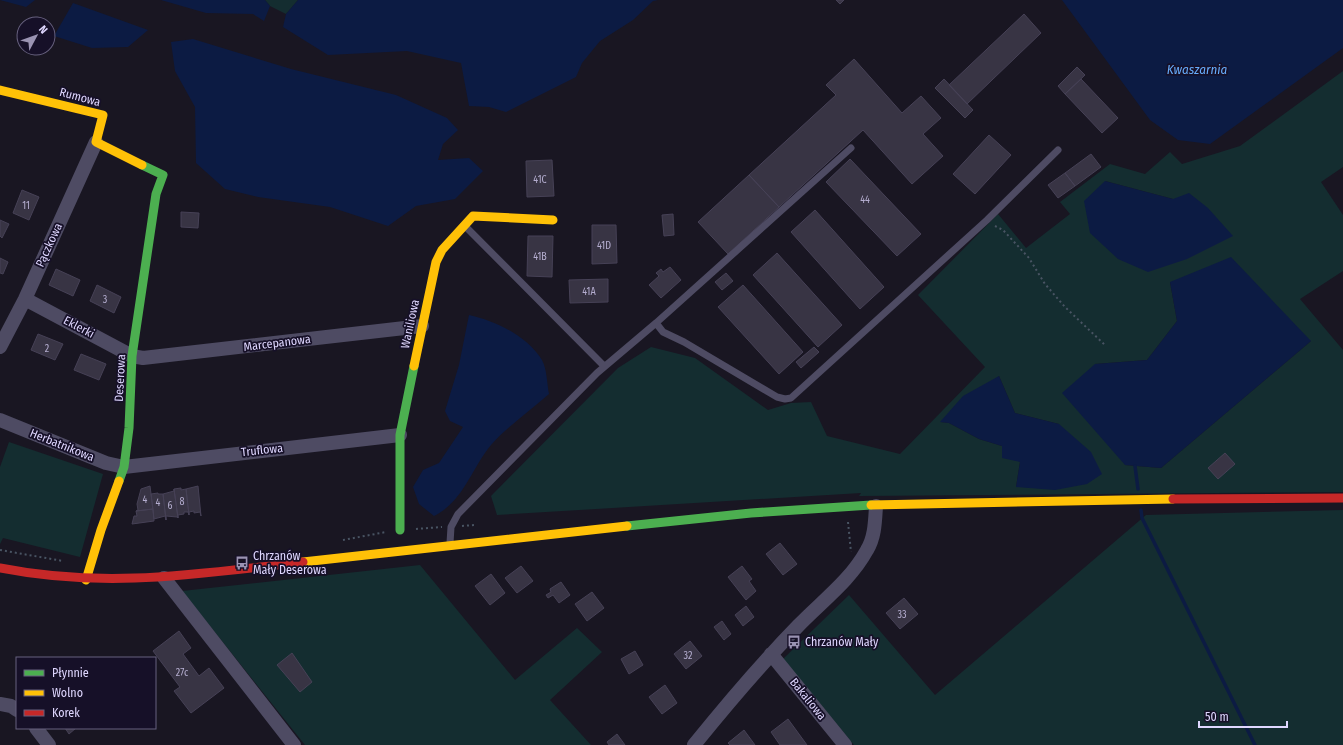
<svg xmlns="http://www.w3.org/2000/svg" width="1343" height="745" font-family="'Fira Sans Condensed',sans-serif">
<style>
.green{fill:#142d30;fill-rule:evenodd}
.water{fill:#0c1b43}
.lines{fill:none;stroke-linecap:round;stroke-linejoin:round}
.stream{stroke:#0c1b43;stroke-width:3.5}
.building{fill:#383444;stroke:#464156}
.path{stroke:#495463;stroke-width:2;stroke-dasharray:2 3;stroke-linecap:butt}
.lane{stroke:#4e4b63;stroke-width:7}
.street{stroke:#4e4b63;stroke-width:14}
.fast{stroke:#4caf50;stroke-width:9}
.slow{stroke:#ffc107;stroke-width:9}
.jam{stroke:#c62828;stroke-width:9}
.labels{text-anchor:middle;stroke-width:3.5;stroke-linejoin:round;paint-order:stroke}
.number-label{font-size:10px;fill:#b5aed0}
.street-label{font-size:12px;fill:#dfd7ff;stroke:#161028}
.poi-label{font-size:12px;fill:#dfd7ff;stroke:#161028;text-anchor:start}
.water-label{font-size:13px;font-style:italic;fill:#67adfd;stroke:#161028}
</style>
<rect width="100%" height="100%" fill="#191622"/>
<path class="green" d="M265,0h33l-12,14 -16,-8z
M1343,71v96l-22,15 22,33v56l-43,28 43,51v142l-484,4 2,-3 -364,22 -6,-19 127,-128 33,-21 44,11 73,52 23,-7 20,-1 16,34 73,18 85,-87 -67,-72 80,-81 28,34 44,-34 -10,-12 50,-38 35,10 25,-22 12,12 58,-18zM1105,181l68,18 -55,60zM1170,282l141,59 -150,127 -36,-3 -30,-101 52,-4 30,-39zM999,376l16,37 44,11 -43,63 4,-25 -18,-16 -23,-7 -30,-16 -8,-1z
M9,442l94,32 -23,83 -77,-19 -3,6v-77z
M1343,510v235h-489l-71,-86 66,-64 86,100 211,-180z
M420,565l95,115 62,-52 25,24 -52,48 41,45h-286l-123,-154z"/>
<path class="water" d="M0,0h35l-9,7z
M161,0h104l5,6 -6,15 -11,-7 -47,-1z
M298,0h360l-5,1 -20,19 -33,21 -18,22 -6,14 -70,35 -17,-5 -20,-1 -8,-43 -54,-12 -79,4 -45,-28 3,-13z
M1062,0h281v48l-133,96 -32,-4 -28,-20z
M73,3l75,27 -20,17 -36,1 -38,-12z
M193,39l98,30 105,26 51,23 11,12 -15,14 -5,16 31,-2 14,13 -28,28 -39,7 -28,20 -58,-19 -72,-10 -33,-8 -29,-26 -1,-56 -20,-36 -4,-29z
M1105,181l68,18 16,-6 19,15 25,28 -46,23 -39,13 -30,-13 -28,-26 -6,-32z
M1231,257l80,84 -150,127 -36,-3 -63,-72 33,-29 52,-4 30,-39 -7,-39z
M469,315c27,6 58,21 73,45 5,9 5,24 7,34 -18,16 -42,33 -58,51 -20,24 -27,56 -57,71l-15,-12 -6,-17 10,-17 16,-7 24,-36 -13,-6 -5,-10 14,-46z
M999,376l16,37 44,11 32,28 11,22 -15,10 -32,6 -39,-3 4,-25 -18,-4v-12l-23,-7 -30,-16 -9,-1 23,-26z"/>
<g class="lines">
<path class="stream" d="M1135,466l3,23
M1141,510l1,8 113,227"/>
</g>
<path class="building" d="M836,0h8l-4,4z
M1024,14l17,19 -74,71 -18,-19z
M854,59l48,54 19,-17 20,22 -18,16 20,22 -31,28 -49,-54 -84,77 -30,-32 87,-80 -10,-10z
M1077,67l8,8 -20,19 -7,-8z
M944,79l29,31 -8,8 -30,-30z
M1081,79l37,39 -16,15 -37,-39z
M989,135l22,20 -36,39 -22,-20z
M1091,154l10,13 -26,19 -10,-13z
M850,159l71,75 -24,22 -71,-74z
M552,160l2,36 -27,1 -1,-36z
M1065,173l10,13 -17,12 -10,-13z
M749,175l30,32 -51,47 -30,-32z
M22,190l17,7 -10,23 -16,-7z
M815,210l69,77 -24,22 -69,-77z
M181,212l18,1 -1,15 -17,-1z
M673,214l1,21 -10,1 -2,-21z
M0,220l9,4 -7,14 -2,-2z
M592,225h24l1,38 -25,1z
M528,236h25l-1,41 -25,-1z
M777,253l65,72 -24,22 -65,-72z
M0,258l8,4 -5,12 -3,-1z
M670,267l11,13 -20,18 -12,-13 10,-9 -3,-3 5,-4 2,3z
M56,269l24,11 -7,16 -24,-11z
M726,273l7,8 -11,9 -7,-8z
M608,279v23l-38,1 -1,-23z
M97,285l24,12 -7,16 -24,-12z
M743,285l60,67 -24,22 -61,-67z
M38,334l25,10 -8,16 -24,-10z
M814,347l5,5 -18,16 -5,-6z
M81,354l25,10 -7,16 -25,-10z
M1225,453l10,11 -17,15 -10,-11z
M150,486l3,23 -17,2 2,-1 -1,-6 4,-15z
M198,486l3,30 -1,-4 -6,1v-2l-5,1v3l-3,-26z
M181,488v2l5,-1 3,26 -1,-3h-4v2l-6,1v3l-4,-29z
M174,489l4,29 -1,-1 -11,-1v4l-3,-26 11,-3z
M158,493v1h5l3,26 -1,-4 -11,3 -3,-25z
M153,509l1,12 -22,3 2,-8h3l-1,-5z
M780,543l17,21 -14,11 -17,-21z
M521,566l12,15 -16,12 -12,-15z
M742,566l10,13 -3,2 7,10 -10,9 -18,-23z
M491,574l14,19 -15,12 -15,-19z
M561,582l9,13 -11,8 -6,-8 -5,3 -2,-3 5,-3 -1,-3z
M592,592l12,16 -17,13 -12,-17z
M904,598l14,16 -18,15 -14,-16z
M746,606l8,11 -11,9 -8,-11z
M722,621l9,13 -7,6 -10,-13z
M179,631l12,17 -8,6 16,22 10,-8 15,20 -33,25 -17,-22 6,-4 -27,-36z
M690,641l12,15 -16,13 -12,-15z
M635,651l8,14 -14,9 -8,-15z
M292,653l20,29 -12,10 -23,-27z
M665,685l12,18 -15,11 -13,-17z
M788,719l19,26h-27l-9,-13z
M65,728h11l-7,6z
M744,730l11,15h-25l-2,-2z
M617,734l8,11h-16l-2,-3z"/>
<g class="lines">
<path class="path" d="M995,226l8,4 26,28 16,26 20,23 41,39
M848,522l3,30
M462,526l12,-1
M416,529l26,-2
M343,540l43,-8
M0,550l63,11"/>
<path class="lane" d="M465,226l139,140
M656,323l7,9 21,10 93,55 8,2 6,-1 196,-178 71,-70
M450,543l1,-16 7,-13 139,-141 59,-50 195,-175"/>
<path class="street" d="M25,299l107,57 11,2 279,-32
M0,347l25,-48 71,-157
M0,420l106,43 18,4 276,-32
M164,578l130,167
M771,654l74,91
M0,704l11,2 6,4
M36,728l13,17
M694,745c33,-41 67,-81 104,-119 24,-25 52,-45 69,-76 8,-13 8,-29 9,-44"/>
<path class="fast" d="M119,481l5,-14 5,-39 3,-72 24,-162 7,-19 -21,-10
M627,526l124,-13 120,-8
M400,530v-95l14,-69"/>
<path class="slow" d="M0,90l103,25 -7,27 46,23
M414,366l22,-104 6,-12 31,-34 80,4
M871,505l302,-6
M303,562l324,-36
M86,580l15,-50 18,-49"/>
<path class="jam" d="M1173,499l170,-1
M0,568c106,21 197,6 303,-6"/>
</g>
<defs>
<g id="bus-bare" transform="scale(1.08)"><path d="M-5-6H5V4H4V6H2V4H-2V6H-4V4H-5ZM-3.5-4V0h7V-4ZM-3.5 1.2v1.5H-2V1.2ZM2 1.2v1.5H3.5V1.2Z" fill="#9a93b2" stroke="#161028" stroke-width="2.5" paint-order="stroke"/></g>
</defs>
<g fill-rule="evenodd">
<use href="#bus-bare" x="242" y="563"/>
<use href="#bus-bare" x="794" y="642"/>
</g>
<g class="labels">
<g class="number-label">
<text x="540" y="183">41C</text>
<text x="865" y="203">44</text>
<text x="26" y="209">11</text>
<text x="604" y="249">41D</text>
<text x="540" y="260">41B</text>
<text x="589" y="295">41A</text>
<text x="105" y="303">3</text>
<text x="47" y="352">2</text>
<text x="145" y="503">4</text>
<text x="182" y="505">8</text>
<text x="158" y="506">4</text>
<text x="170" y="509">6</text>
<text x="902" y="618">33</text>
<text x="688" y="659">32</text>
<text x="182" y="676">27c</text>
</g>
<g class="street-label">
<text transform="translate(80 97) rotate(15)" y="4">Rumowa</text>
<text transform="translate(49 245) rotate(-65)" y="4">Pączkowa</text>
<text transform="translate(410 324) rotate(-78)" y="4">Waniliowa</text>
<text transform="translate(79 327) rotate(28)" y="4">Eklerki</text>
<text transform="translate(277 343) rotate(-7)" y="4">Marcepanowa</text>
<text transform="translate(120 378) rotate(-87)" y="4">Deserowa</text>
<text transform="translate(62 445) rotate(22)" y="4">Herbatnikowa</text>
<text transform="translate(262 450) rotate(-6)" y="4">Truflowa</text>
<text transform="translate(808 699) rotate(51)" y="4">Bakaliowa</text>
</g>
<g class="poi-label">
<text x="253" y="560">Chrzanów<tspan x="253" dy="14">Mały Deserowa</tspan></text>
<text x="805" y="646">Chrzanów Mały</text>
</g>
<g class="water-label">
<text x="1197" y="74">Kwaszarnia</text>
</g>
</g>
<rect x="16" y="657" width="140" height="72" fill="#161028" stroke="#66607e"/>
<rect x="24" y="670" width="20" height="6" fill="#4caf50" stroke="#66607e"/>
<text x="52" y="677" font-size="12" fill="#dfd7ff">Płynnie</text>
<rect x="24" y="690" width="20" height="6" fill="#ffc107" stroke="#66607e"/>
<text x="52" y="697" font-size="12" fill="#dfd7ff">Wolno</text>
<rect x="24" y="710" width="20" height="6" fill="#c62828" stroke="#66607e"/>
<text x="52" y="717" font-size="12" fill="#dfd7ff">Korek</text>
<g transform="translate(36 36) rotate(49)"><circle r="19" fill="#161028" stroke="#66607e"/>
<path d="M0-3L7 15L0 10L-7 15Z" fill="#9a93b2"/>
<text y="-6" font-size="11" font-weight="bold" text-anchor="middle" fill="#dfd7ff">N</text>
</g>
<path d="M1199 721v6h88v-6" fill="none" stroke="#dfd7ff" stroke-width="2"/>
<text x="1205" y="721" font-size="12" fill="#dfd7ff" stroke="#161028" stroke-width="3" paint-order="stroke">50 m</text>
</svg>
